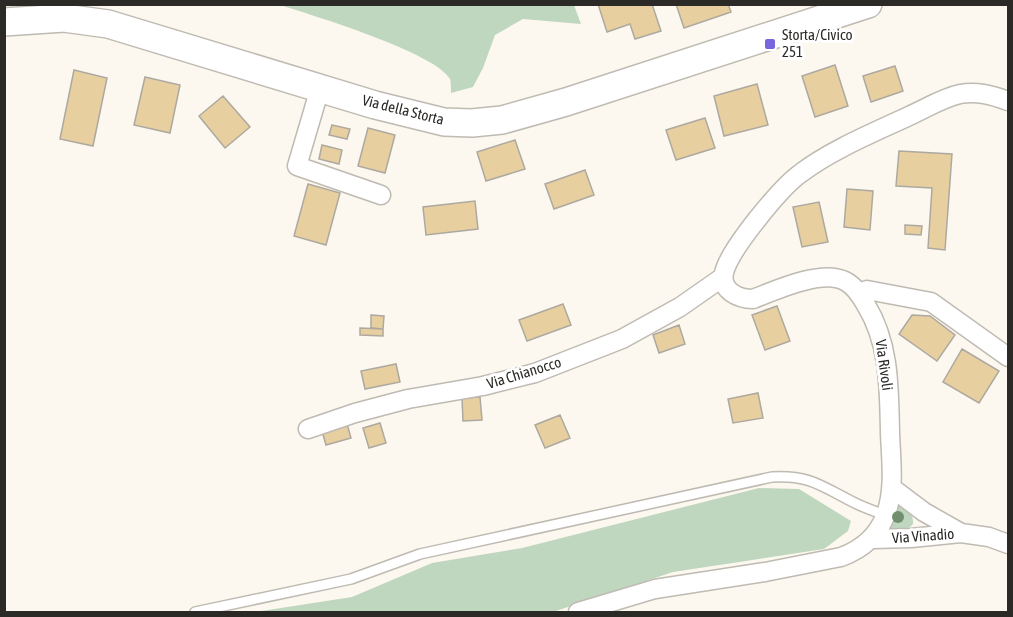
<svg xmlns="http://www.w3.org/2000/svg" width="1013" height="617" font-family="'Asap Condensed',sans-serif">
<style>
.green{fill:#c0d7bf}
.building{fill:#e7cfa0;stroke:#ada9a0;stroke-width:1.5}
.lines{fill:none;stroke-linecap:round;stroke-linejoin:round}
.lane-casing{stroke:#bfbab2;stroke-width:12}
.street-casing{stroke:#bfbab2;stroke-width:21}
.secondary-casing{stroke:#bfbab2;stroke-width:30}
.lane{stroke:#fff;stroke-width:9}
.street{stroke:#fff;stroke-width:18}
.secondary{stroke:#fff;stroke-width:27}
.tree{fill:#718f6e}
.poi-dot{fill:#7866e1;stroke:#fff;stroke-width:2}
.labels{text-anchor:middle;stroke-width:6;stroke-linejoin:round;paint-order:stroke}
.poi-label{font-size:15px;fill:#2c2a27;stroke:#fff;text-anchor:start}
.street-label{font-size:15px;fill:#2c2a27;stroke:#fff}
</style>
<rect width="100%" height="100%" fill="#fcf8ef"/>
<path class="green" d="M280,5h294l7,19 -58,-5 -28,16 -12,33 -10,19 -22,6c0,-4 0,-11 -1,-14 -14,-26 -138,-64 -170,-74z
M759,488l40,1 52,32 -3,10 -24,18 -151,23 -120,40h-298l97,-15 80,-34 90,-15z
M897,505c9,2 17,8 16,19l-4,4 -16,2 -5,-2z"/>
<path class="building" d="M598,4h54l9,27 -26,8 -5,-15 -23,8z
M676,4h52l3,8 -47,16z
M835,65l13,41 -33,11 -13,-41z
M895,66l8,25 -32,11 -8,-26z
M74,70l33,8 -14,68 -33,-7z
M145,77l35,8 -10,48 -36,-8z
M757,84l11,41 -44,11 -10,-40z
M223,96l27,31 -25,21 -26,-32z
M705,118l10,30 -39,12 -10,-30z
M332,125l18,4 -3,10 -18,-4z
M368,128l27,7 -10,38 -27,-7z
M515,140l10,29 -39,12 -9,-29z
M322,145l20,5 -3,14 -20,-5z
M899,151l53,3 -7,96 -17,-2 4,-60 -36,-2z
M585,170l9,25 -40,14 -9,-25z
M308,184l32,9 -14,52 -32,-9z
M847,189l26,2 -3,39 -26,-3z
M475,201l3,28 -52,6 -3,-28z
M819,202l9,40 -26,5 -9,-40z
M905,225l17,1 -1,9 -16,-1z
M563,304l8,21 -44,16 -8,-21z
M777,306l13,35 -25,9 -13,-35z
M371,315l13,1 -1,13 -12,-1z
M912,315l18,1 25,19 -18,26 -38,-27z
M679,325l6,19 -26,9 -6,-18z
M360,328l23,1v7l-23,-1z
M962,349l37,22 -20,32 -36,-21z
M396,364l4,18 -35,7 -4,-18z
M758,393l5,25 -30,5 -5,-24z
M480,397l2,23 -19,1 -1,-23z
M560,415l10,23 -25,10 -10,-23z
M380,423l6,20 -17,5 -6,-20z
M347,424l4,14 -25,7 -4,-14z"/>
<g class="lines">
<g class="lane-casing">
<path id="lane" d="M195,612l156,-33 69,-25 352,-77c37,-2 48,8 79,24 11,6 23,10 34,14"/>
</g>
<g class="street-casing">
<path id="street" d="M320,88l-23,78 84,29
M859,293l8,-3 64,12 77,55
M308,429l47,-16 53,-14 75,-13 52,-13 87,-34 58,-32 43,-30
M892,488l32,24 37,21
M873,539l38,-1 50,-5 28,4 19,7
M578,612l77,-23 110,-17 76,-15c22,-8 37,-21 45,-43 9,-26 5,-54 4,-81 -1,-44 0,-89 -24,-128 -5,-9 -11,-19 -21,-24 -23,-12 -69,9 -92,18 -14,0 -33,-8 -29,-26 5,-23 57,-86 77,-100 30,-23 74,-41 108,-57 16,-7 33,-18 51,-22 17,-3 32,1 48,7"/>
</g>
<g class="secondary-casing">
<path id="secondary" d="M4,22l60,-4 44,6 267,81 69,17 28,1 30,-3 64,-18 302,-98"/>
</g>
<use href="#lane" class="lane"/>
<use href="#street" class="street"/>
<use href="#secondary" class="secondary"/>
</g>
<circle class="tree" cx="898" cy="517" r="6"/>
<rect class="poi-dot" x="764" y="38" width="12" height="12" rx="3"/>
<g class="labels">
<g class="poi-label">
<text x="782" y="40">Storta/Civico<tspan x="782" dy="17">251</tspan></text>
</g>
<g class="street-label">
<text transform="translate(403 110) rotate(14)" y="5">Via della Storta</text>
<text transform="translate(884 365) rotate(82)" y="5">Via Rivoli</text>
<text transform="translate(524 373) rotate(-17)" y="5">Via Chianocco</text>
<text transform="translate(923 536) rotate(-4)" y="5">Via Vinadio</text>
</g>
</g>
<rect width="1013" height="617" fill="none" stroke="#2c2a27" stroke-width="12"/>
</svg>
